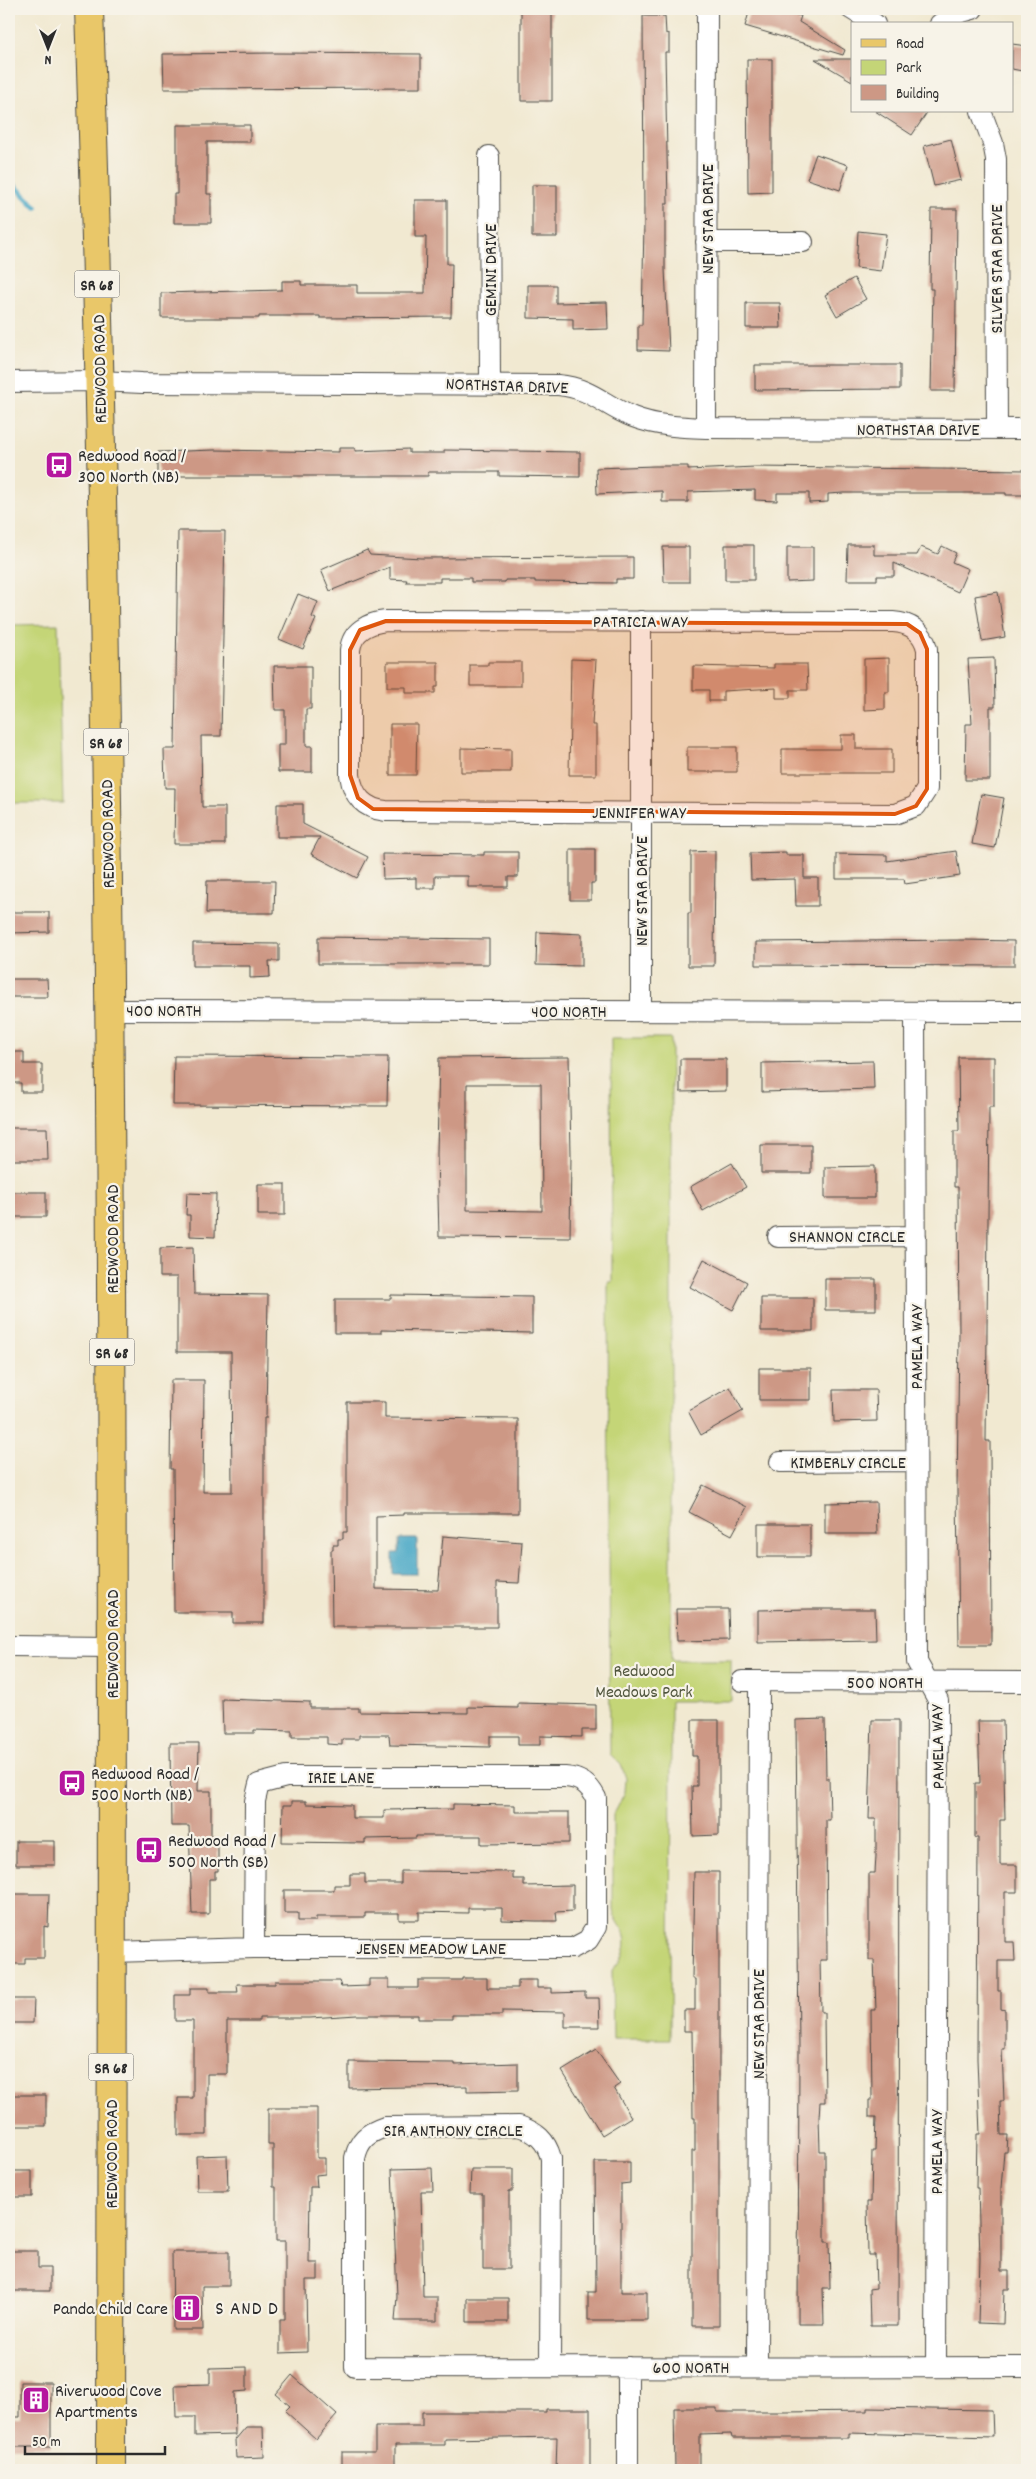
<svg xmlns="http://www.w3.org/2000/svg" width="1036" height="2479" font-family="Dekko,sans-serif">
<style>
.green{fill:#c4d577;stroke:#788051}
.water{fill:#47a7c6;stroke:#396978}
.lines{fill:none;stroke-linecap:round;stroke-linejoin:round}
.stream{stroke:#47a7c6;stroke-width:5.5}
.building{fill:#cd9885;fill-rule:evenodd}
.minor-casing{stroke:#494844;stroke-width:22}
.primary-casing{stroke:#494844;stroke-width:30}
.minor{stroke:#fff;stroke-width:20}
.primary{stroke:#e9c769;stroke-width:28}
.marked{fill:#df570e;fill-opacity:0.2;stroke:#df570e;stroke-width:4;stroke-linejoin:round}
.labels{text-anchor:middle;stroke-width:4.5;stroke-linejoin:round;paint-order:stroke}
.shield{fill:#f7f3e8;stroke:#686764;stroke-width:1}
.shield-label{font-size:16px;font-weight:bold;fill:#2b2b2b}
.street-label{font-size:18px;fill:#2b2b2b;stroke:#f7f3e8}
.poi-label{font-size:18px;fill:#2b2b2b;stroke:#f7f3e8;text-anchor:start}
.park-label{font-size:18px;fill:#51563e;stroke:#f7f3e8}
.neighbourhood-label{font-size:19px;letter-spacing:1px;fill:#2b2b2b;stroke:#f7f3e8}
</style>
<rect width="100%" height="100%" fill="#f7f3e8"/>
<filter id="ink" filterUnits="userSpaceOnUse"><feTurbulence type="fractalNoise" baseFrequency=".02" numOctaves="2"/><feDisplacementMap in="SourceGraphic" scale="10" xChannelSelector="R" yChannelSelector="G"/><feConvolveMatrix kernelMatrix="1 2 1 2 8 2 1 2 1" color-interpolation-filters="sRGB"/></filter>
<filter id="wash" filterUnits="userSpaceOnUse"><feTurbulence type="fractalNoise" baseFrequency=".0096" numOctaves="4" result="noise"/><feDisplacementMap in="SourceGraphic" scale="20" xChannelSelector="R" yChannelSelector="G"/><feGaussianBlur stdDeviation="1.12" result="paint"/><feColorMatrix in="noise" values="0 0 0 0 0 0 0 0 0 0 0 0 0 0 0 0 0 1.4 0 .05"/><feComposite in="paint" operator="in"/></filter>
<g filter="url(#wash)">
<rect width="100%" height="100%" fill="#f1e9d1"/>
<path class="green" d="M58,624l5,179h-54v-178z
M611,1038h60v622h60v41h-60l-1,338h-57l-1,-69c12,-12 19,-26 9,-43 -3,-6 -7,-10 -8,-18v-94l12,-23 1,-14 -5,-13 -11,-11 -2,-472h4z"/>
<path class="water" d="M399,1539h18v35h-24v-21h6z"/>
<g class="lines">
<path class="stream" d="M9,180l27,27"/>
</g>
<g id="blocks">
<path class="building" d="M521,9h31v92h-31z
M750,9h25l26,7 -2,6 46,28 -2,5 -98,-29z
M643,16h22l1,18 3,-1v19h-4l3,152h-3v65l4,82 -31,-1v-25h4l2,-101z
M1012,44l15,2v26l-15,-3z
M276,53l145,1v34l-257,1 -1,-35z
M747,59h25v133l-24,1z
M815,59h37v22z
M875,111h53l-16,24z
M177,125h73v17h-43v52h4v29h-37v-29h3z
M951,139l10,41 -27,6 -10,-40z
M816,154l32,11 -8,25 -33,-11z
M532,185h25v52h-25z
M415,200h32v64h5l-1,53 -131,1v-2h-61v2h-98v-25l121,-3v-9h19v4h56v8h68l1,-56h-11z
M931,209h26l-2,182h-24l2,-102h-3z
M858,231l28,3 -5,37 -25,-3z
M854,278l12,21 -29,17 -12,-21z
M528,285h28v18l51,-1 1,27 -35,1v-11l-45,-1z
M746,303h34l1,25h-35z
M755,365h145v24l-145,1z
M339,448h16v3l54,-2v4h35v-3l136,2v25l-81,-1v-4h-71v4h-270v-24l56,-2 125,2z
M655,466h33v4l67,-3 272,3v25h-21v-2h-163l-15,1v8l-19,1v-10h-32v8l-22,-1v-10l-67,2v10h-26v-11l-65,3 -1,-26z
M178,531h47l-4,205h-20l1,71h23v37h-51l1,-56h-10l-1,-39h11z
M725,545h29v35h-29z
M848,545h26v10h43l4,-8 17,7 4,-8 14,7 -4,9 16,7 -10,23 -64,-29v13h-17v4h-30z
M663,547h26v35h-25z
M787,547h26v34l-26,1z
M367,550l3,5 51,3 212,-1v22h-17v4l-81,-1v-2h-30v2h-34v-4h-31v4h-34l1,-2 -17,-1v-12l-60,24 -9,-21z
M998,592l7,45 -23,4 -7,-45z
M298,594l20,8 -6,15 4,2 -13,30 -24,-10z
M889,658v34h-4v17l-21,1v-51z
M994,658l1,49h-5v73h-25l1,-56h6l-4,-65z
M571,659l25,1 -4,65h4v50h-27z
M387,662h51v25h-3v6h-29v-6h-19z
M488,662h33v24h-51v-21h18z
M774,664h33l1,26h-18v8h-14v-10l-53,3v10h-14v-11h-16v-24l81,2z
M274,666h37v43h-5v37h6v26h-34v-27h7v-35h-10z
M390,724h27l-1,51h-26z
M841,735h15v14h36v24h-110v-24h59z
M687,747h50v25h-50z
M461,748l50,1v23h-50z
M981,794l23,4 -9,50 -23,-4z
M277,804h26v20l65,33 -11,21 -46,-24 9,-17h-43z
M570,849h25v34h-4v17h-21z
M715,851l-1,115h-26v-53h3v-61z
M956,851l4,25 -55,8 -1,-5h-68v-25l51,1v6z
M484,852h34v25h-10v10h-40v-11h-33v12h-19v-10l-33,1 -1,-25 102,1z
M786,852v3h18v23h14v28h-22l-1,-27 -44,1 -1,-27z
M207,881h68l-1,32h-68z
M9,912h40v20l-40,1z
M537,932l45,2v32l-46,-1z
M318,937l171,2v25h-171z
M964,940l50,1v25l-258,-1v-23z
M193,943l86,1v17h-10l1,16 -20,1v-12h-57z
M9,979h38l1,18h-39z
M9,1052h15v12h18v28h-21v-9h-12z
M174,1056l214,1 -1,49 -214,-1z
M569,1057l2,97 -1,84 -131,-1 -2,-83 2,-96zM467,1084h74l1,127 -75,-1z
M958,1057h36v50h-5l-3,334h4l1,204h-32l-2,-155 2,-154 -1,-149h-4v-56h5z
M680,1059h46v32l-46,1z
M873,1061l1,28 -112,3v-29z
M9,1128h38l1,32h-39z
M761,1145h50v28h-50z
M732,1163l14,24 -43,24 -13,-24z
M875,1166v32h-50v-31z
M258,1184h27v31h-27z
M9,1192h37v25h-37z
M187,1193l29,1 -1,43 -25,-1v-21h-4z
M193,1247l1,47 74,1 -2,123h-2v205h-31v-11h-59l-1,-143h-3l1,-89h33l-1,112h29l-1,-140h-54v-75h-17v-29z
M704,1259l43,23 -14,28 -43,-23z
M825,1279h51v31h-51z
M391,1295l141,2v36l-151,-3v3h-46v-34h56z
M761,1298h52v33h-52z
M759,1368h52v32h-52z
M730,1387l13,24 -42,24 -13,-24z
M833,1390h43l1,31 -43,1z
M347,1402h38v16l133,1v94h-114v2l-28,1v73l62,1 5,-54 79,6 -3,41 -22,-1v45h-165l-1,-77h2v-5h5v-6h5v-7h4z
M703,1485l44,22 -15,28 -43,-23z
M876,1502l1,32h-52v-31z
M758,1524h52v33h-52z
M676,1609h52l1,31 -52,1z
M810,1609h65l1,31 -118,2v-32z
M222,1699l88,3v6h49v4l109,1v-6l50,1v-5l78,2v25h-14v7l-42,-1v9h-22v-9h-28v11l-100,-2 -1,-10h-30v4h-17v6l-15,-1v-7h-35v-6l-38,-1v3h-31z
M825,1719l1,59h3l1,42h-4l1,140h-7l1,52h3l1,90h-5l-1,15 1,34h5v91h4l1,46h-7l1,36h-26l1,-275 -3,-329z
M692,1720h27v115l-26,1 -1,-50h5v-30h-5z
M872,1720h27l-1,606h-28l-1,-37 7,-1 -1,-33h-7l-1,-53h4l1,-51h3l1,-34h-7v-17h3l-1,-90h5l-2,-50h-5v-87h6l1,-17v-37h-7z
M978,1721h25l2,99h-5v45h17v27h-12v50h9l1,19h-17v30h3v18l4,1v39h-3l2,52h-4l1,34h7l-1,17h-3l-3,36v83h8v18h-5l-1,35 -25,-1 2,-64 -2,-71h-2l1,-54h3l-3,-75 1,-221h-3v-55h5z
M170,1743h29l-1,48h13v47h7v33h-3v8h-6v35h-17l-3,-88h-18z
M292,1801h14v3l46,1v13h32v-8l69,-1v-5l62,1v7h54v31l-88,1v-8h-65v2l-51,1v4l-83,-1 1,-37h9z
M16,1841h39v24h-39z
M401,1871l112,1v7h11v7l49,-1v26l-17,1 1,9h-21l-34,-1v-12h-34v5l-49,-1v8h-20v-7h-34v4h-49v4h-18v-8h-14v-23h50v-5h16v-11h15v9h36z
M694,1872h25v454h-27v-175h3v-33h-2l-1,-87h-8v-21h11v-31h-3z
M9,1894h40l-1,33 -4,-1v32h-19v6h-16z
M462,1978h25v10h31v-8h19v8h15v5l33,-1v6h14l1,29h-35v-15l-63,-1v4h-50v4h-34v-4h-61l-47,3h-51v3h-32v53h-20v61h-29v-37h15v-77h-18v-26h15v-7h19v4h29l-1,-8h38v-3h64l2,6 28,-1v-7h20v9h29v-8h44z
M9,1999h25l-1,24h-24z
M596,2050l24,34 -6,4 17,29 -29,18 -40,-64z
M349,2062l106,1v2l63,-2v27l-51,1v-5l-118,2z
M9,2095h37v31h-37z
M268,2108h49v50h8v16l-9,1 1,12h-7l-1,76h9v17h-12l1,72 -27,1v-34h5v-78h-9v-54h-3v-42h-5z
M227,2155l1,36h-31l-1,-35z
M595,2162h35v21l-9,1v108h26v28h-59v-28h8z
M432,2168l1,23h-12l2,106h14v24h-42l2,-24 -5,-128z
M471,2169h42v22h-4v78h-26v-75h-13z
M9,2171h23v26h-23z
M9,2251h29v17h12v23h-41z
M172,2252h57v34h-27l1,44h-30z
M467,2298h41v24h-41z
M247,2367v24l-13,1 1,43 -40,1v-19h-19l-1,-32 35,-1v-16z
M292,2375l45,40 -21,24 -31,-28 5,-5 -14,-12z
M20,2382h31v65h-42v-30h11z
M674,2408h43v4h68l82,-1v-3l125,2 1,27 -144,-4v5h-117l-1,-4 -31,1v35h-25z
M546,2409h44v61h-34l1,-33 -112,2v6h-50v25h-53v-18h33v-26h47v-14h124z
M246,2427h17l1,30 -28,1 -1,-18z"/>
</g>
</g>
<g filter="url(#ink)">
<use href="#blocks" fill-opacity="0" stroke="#494844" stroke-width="1"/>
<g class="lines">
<g class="minor-casing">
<path id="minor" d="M851,9l24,15
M940,24l19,-11 14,-4
M981,111l12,32 3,16 1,270
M489,156l1,227
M706,242h97
M9,382l90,-1 43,2 416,2c34,3 46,21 75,32 23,9 48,10 73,11l321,1
M706,428l1,-419
M386,621l507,1c17,1 30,9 34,27v140l-11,17 -21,8 -509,-3c-22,-2 -33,-15 -36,-36v-125c2,-19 18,-27 36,-29z
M110,1010l917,2
M641,1011v-390
M915,1012l2,650 21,38 -2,667
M778,1237l138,-1
M780,1462l136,-1
M9,1646l103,1
M742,1681l285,1
M112,1952l142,-4h319l15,-8 8,-13v-129c-7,-14 -16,-20 -31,-21h-279l-27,7 -4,17 -1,147
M550,2367l1,-209c-5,-18 -15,-26 -32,-32l-134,1c-18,6 -26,13 -30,31v209c224,0 448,1 672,0
M757,2367l2,-686
M628,2470v-103"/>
</g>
<g class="primary-casing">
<path id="primary" d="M89,9c28,820 23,1641 22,2461"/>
</g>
<use href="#minor" class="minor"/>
<use href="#primary" class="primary"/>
</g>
</g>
<path class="marked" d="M386,621l521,3 13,9 7,16v140l-11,17 -21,8 -522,-5 -15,-11 -8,-23v-125l10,-20z"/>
<defs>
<g id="bus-square" transform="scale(1.4375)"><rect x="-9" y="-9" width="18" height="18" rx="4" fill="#b5179e" stroke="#f7f3e8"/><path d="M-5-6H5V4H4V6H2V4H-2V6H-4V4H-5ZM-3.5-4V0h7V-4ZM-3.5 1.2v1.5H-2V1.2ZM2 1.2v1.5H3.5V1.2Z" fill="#fff"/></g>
<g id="building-square" transform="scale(1.4375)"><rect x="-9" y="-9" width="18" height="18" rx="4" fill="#b5179e" stroke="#f7f3e8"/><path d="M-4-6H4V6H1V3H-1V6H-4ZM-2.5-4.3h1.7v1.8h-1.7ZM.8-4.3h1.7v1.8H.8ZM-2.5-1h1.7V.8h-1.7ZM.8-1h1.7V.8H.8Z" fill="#fff"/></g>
</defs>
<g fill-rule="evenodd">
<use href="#bus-square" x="59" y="465"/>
<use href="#bus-square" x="72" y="1783"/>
<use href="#bus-square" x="149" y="1850"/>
<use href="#building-square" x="187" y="2308"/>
<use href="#building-square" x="36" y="2400"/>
</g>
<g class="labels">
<g class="shield">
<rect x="74.5" y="270.5" width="45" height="27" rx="4"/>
<rect x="83.5" y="728.5" width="45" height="27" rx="4"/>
<rect x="89.5" y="1338.5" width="45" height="27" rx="4"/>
<rect x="88.5" y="2053.5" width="45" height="27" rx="4"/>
</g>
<g class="shield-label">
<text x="97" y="290">SR 68</text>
<text x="106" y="748">SR 68</text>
<text x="112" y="1358">SR 68</text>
<text x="111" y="2073">SR 68</text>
</g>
<g class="street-label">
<text transform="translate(707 219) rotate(-90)" y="6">NEW STAR DRIVE</text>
<text transform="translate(996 269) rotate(-90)" y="6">SILVER STAR DRIVE</text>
<text transform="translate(490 270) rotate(-90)" y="6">GEMINI DRIVE</text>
<text transform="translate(99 369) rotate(-91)" y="6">REDWOOD ROAD</text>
<text transform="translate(507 385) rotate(2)" y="6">NORTHSTAR DRIVE</text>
<text x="918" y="435">NORTHSTAR DRIVE</text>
<text x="640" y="627">PATRICIA WAY</text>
<text x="639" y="818">JENNIFER WAY</text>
<text transform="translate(107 834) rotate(-91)" y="6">REDWOOD ROAD</text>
<text transform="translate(641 891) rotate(-90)" y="6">NEW STAR DRIVE</text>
<text x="164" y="1016">400 NORTH</text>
<text x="569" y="1017">400 NORTH</text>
<text x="847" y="1242">SHANNON CIRCLE</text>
<text transform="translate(112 1239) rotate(-90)" y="6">REDWOOD ROAD</text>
<text transform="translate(916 1347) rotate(-90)" y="6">PAMELA WAY</text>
<text x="848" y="1468">KIMBERLY CIRCLE</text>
<text transform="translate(112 1644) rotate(-90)" y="6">REDWOOD ROAD</text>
<text x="885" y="1688">500 NORTH</text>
<text transform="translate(937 1747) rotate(-91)" y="6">PAMELA WAY</text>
<text x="341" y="1783">IRIE LANE</text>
<text x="431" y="1954">JENSEN MEADOW LANE</text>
<text transform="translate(758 2024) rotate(-90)" y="6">NEW STAR DRIVE</text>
<text x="453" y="2136">SIR ANTHONY CIRCLE</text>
<text transform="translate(936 2152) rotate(-90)" y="6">PAMELA WAY</text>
<text transform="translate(111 2154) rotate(-90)" y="6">REDWOOD ROAD</text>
<text x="691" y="2373">600 NORTH</text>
</g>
<g class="poi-label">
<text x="78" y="461">Redwood Road /<tspan x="78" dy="21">300 North (NB)</tspan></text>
<text x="91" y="1779">Redwood Road /<tspan x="91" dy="21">500 North (NB)</tspan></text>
<text x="168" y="1846">Redwood Road /<tspan x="168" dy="21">500 North (SB)</tspan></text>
<text x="168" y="2314" text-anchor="end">Panda Child Care</text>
<text x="55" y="2396">Riverwood Cove<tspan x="55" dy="21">Apartments</tspan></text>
</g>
<g class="park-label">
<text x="644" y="1676">Redwood<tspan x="644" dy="21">Meadows Park</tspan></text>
</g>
<g class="neighbourhood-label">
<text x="247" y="2314">S AND D</text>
</g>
</g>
<rect width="1036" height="2479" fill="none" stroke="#f7f3e8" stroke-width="30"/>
<rect x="851" y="22" width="162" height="90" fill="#f7f3e8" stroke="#a5a39c"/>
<rect x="861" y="39" width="25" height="8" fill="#e9c769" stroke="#a5a39c"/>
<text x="896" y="48" font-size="15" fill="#2b2b2b">Road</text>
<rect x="861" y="60" width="25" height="15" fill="#c4d577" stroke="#a5a39c"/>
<text x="896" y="72" font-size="15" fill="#2b2b2b">Park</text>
<rect x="861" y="85" width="25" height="15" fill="#cd9885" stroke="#a5a39c"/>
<text x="896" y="98" font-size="15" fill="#2b2b2b">Building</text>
<g transform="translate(48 48) rotate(180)" stroke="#f7f3e8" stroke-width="4" paint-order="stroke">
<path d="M0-4L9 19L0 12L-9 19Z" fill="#2b2b2b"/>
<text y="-8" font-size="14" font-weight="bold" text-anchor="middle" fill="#2b2b2b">N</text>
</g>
<path d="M25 2446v8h140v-8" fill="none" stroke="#2b2b2b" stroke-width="2.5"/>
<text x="32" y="2446" font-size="15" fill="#2b2b2b" stroke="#f7f3e8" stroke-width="4" paint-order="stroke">50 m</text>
</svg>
